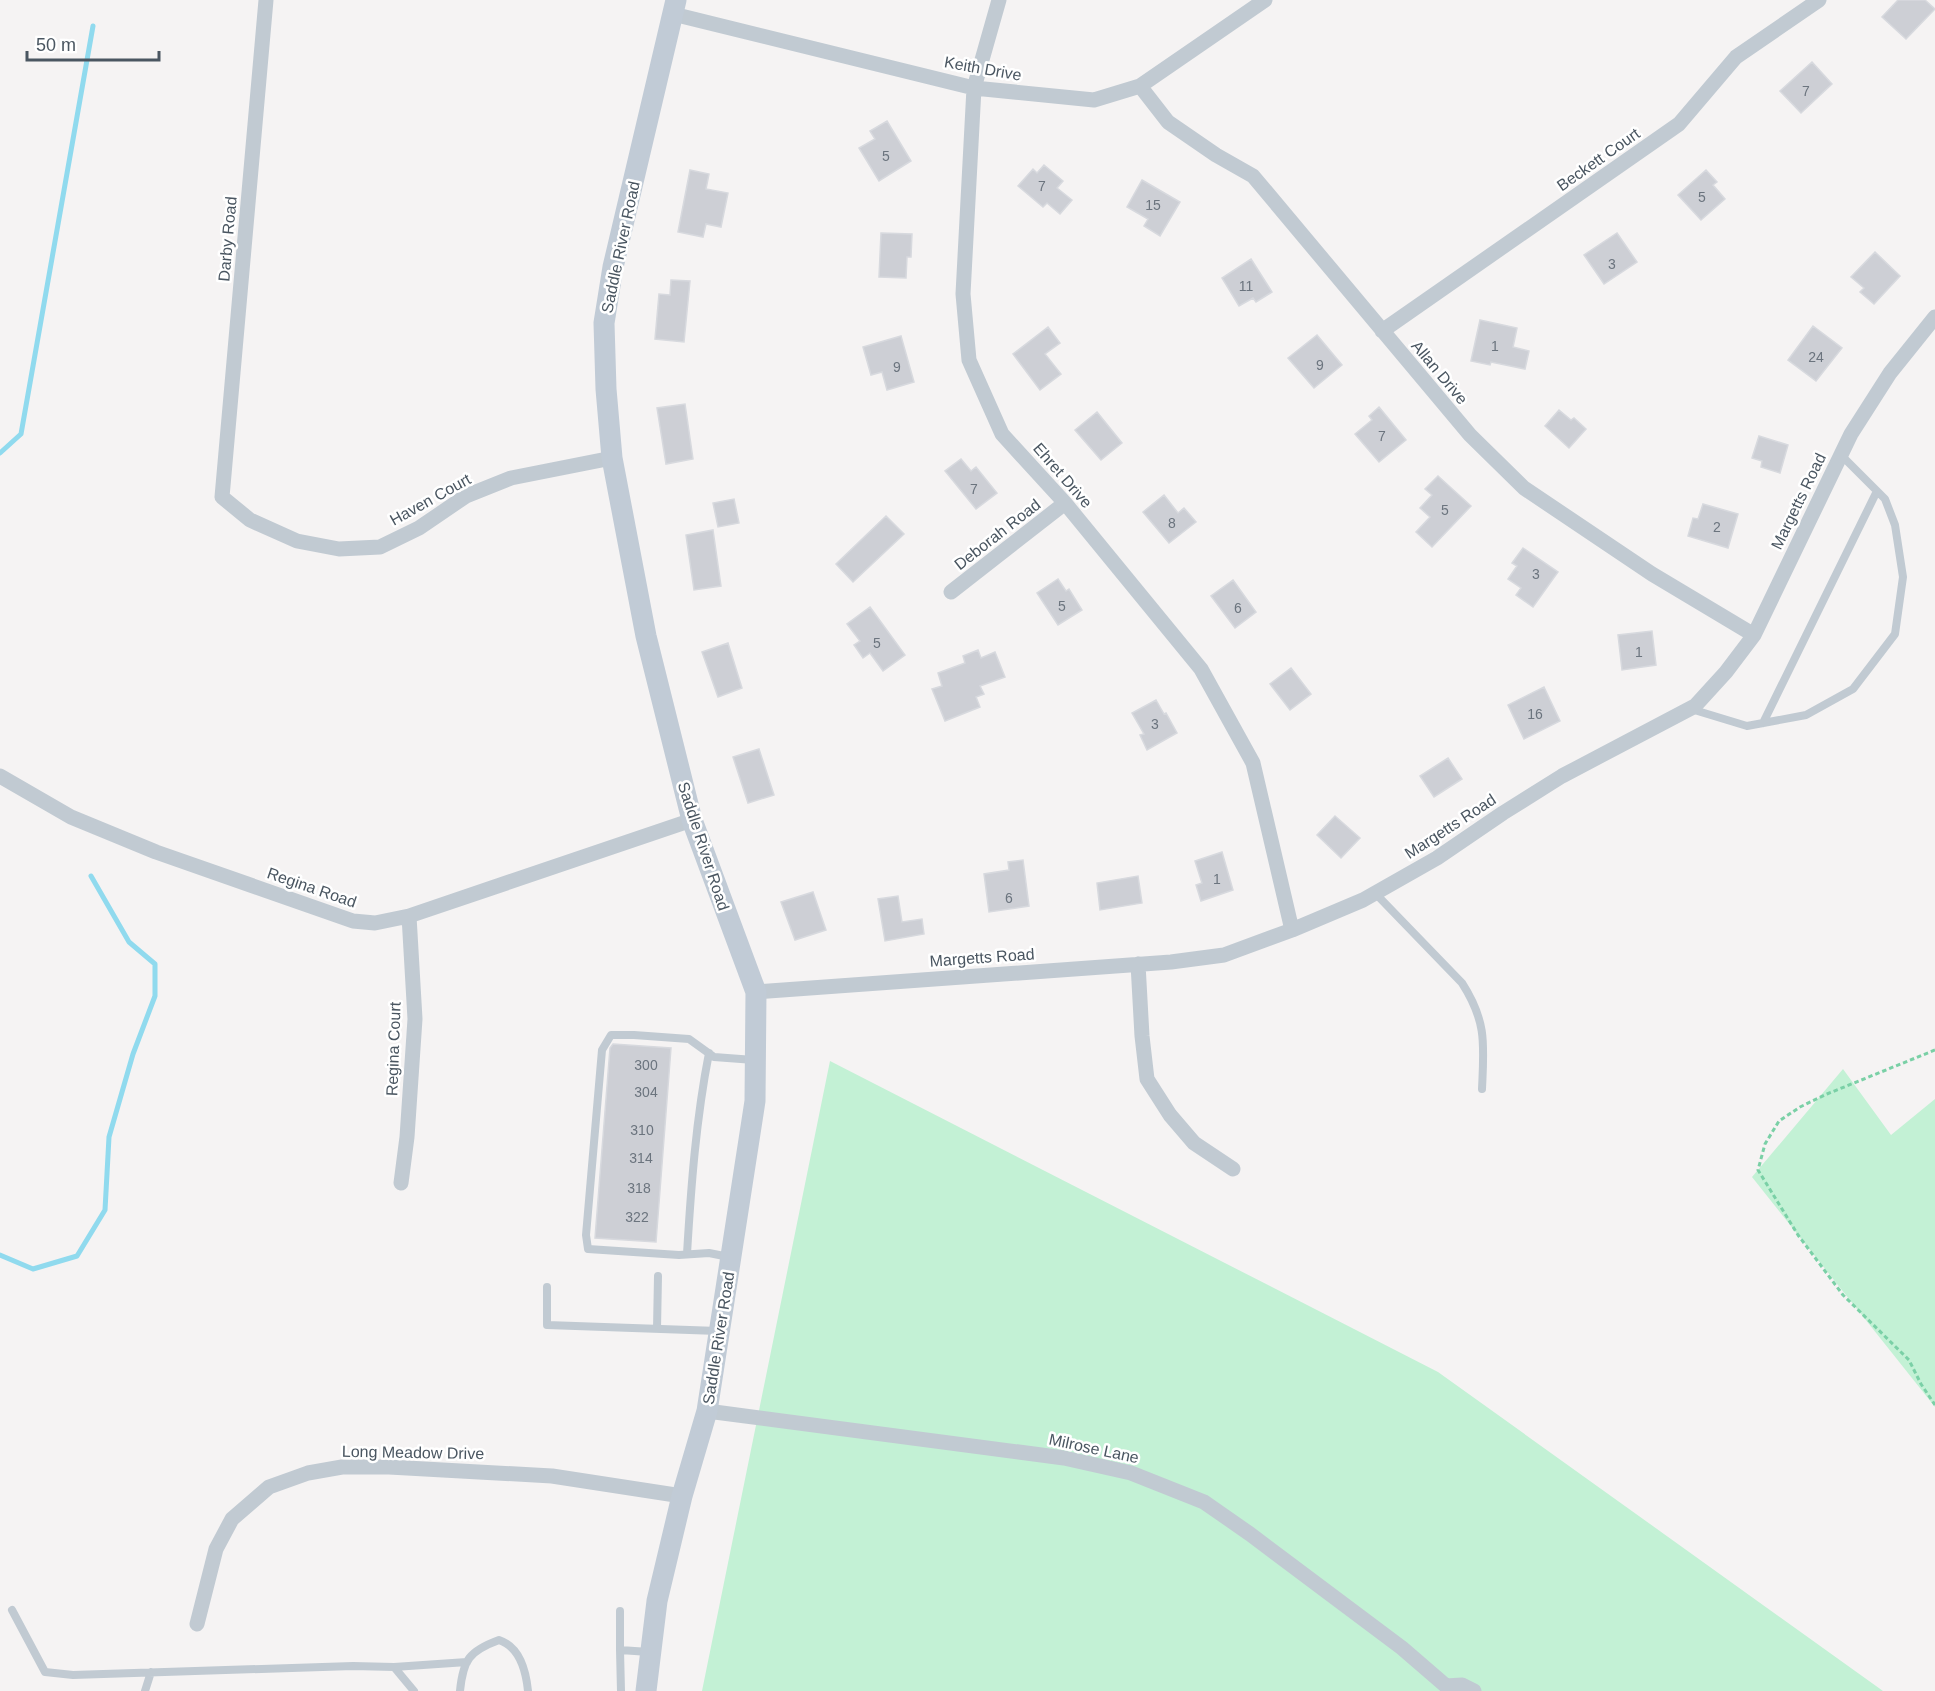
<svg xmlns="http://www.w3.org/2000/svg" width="1935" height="1691" font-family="Arial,sans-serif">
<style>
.green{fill:#c3f1d5}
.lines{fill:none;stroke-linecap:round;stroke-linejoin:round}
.stream{stroke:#90daee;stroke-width:5}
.building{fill:#cdcfd5;stroke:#d7d9de;stroke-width:1.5}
.path{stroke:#7ad0a6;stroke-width:3;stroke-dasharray:4.5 3;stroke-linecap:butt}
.lane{stroke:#c1cad2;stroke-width:8}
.street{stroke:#c1cad2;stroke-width:15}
.secondary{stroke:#c1cbd6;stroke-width:21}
.labels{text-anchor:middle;stroke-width:5;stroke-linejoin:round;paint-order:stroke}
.number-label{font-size:14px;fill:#6b747e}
.street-label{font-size:16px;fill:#4a5661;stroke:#fff}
</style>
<rect width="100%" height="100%" fill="#f5f3f3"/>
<path class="green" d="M830,1061l608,311 445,319h-1181z
M1843,1069l48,66 44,-36v308l-183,-230z"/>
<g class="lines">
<path class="stream" d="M0,453l21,-19 72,-408
M0,1255l33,14 44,-13 28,-46 4,-73 24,-83 22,-58v-32l-26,-22 -38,-66"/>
</g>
<path class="building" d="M1898,0h27l10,9 -29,30 -24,-22z
M1812,62l20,22 -31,29 -21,-22z
M887,121l24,40 -32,20 -20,-33 16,-9 -5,-8z
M1044,165l19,16 -6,7 15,12 -12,14 -13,-11 -4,4 -25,-21 15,-17 4,4z
M690,170l19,4 -3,15 22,4 -7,34 -15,-3 -3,13 -25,-5z
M1706,170l11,12 -4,3 12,14 -24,21 -23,-25z
M1142,180l38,22 -20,34 -16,-10 4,-7 -21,-12z
M881,233l31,1 -1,23h-4l-1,21 -27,-1z
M1617,233l20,29 -33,22 -20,-29z
M1875,252l25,24 -26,28 -14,-12 4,-4 -13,-11z
M1251,259l21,33 -16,10 -3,-4 -14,8 -17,-28z
M671,280l19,1 -6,61 -29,-3 4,-45 11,1z
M1480,320l37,8 -4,19 16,4 -4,18 -34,-7 -1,3 -19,-4z
M1813,326l29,22 -26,33 -28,-21z
M1048,327l12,16 -15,11 16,20 -21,16 -27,-36z
M1317,335l25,30 -28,23 -26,-30z
M901,336l13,46 -27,8 -5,-18 -11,3 -8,-28z
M685,404l8,55 -27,5 -9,-56z
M1379,407l27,33 -27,22 -24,-28 17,-14 -3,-4z
M1559,410l12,10 3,-2 12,11 -17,19 -24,-22z
M1097,412l25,31 -21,17 -26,-30z
M1759,436l29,9 -8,28 -19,-6 1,-6 -10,-3z
M961,459l10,12 5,-4 21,26 -21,16 -31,-38z
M1438,476l33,30 -39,41 -16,-15 14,-15 -10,-9 12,-13 -7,-6z
M1164,495l14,18 6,-5 12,14 -27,21 -26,-31z
M734,499l5,24 -21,4 -5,-24z
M1703,504l35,10 -10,34 -40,-12 5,-18 5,1z
M886,516l18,18 -51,48 -17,-18z
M713,530l8,56 -27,4 -8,-55z
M1523,548l35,24 -25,35 -17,-12 5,-7 -13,-9 9,-13 -5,-3z
M1058,579l8,12 3,-2 13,21 -24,15 -21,-32z
M1233,580l23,32 -21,16 -24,-32z
M870,607l35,48 -22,16 -13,-18 -7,5 -9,-13 6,-4 -13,-17z
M1652,631l4,34 -34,5 -4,-35z
M728,643l14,45 -24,9 -16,-45z
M978,650l3,8 14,-6 10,25 -25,9 4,8 -8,3 4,10 -35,14 -13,-32 10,-3 -4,-13 27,-10 -2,-7z
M1291,668l20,26 -21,16 -20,-26z
M1544,687l16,34 -36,18 -16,-34z
M1156,700l8,14 2,-1 11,20 -30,17 -7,-15 4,-1 -12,-21z
M759,749l15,46 -26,8 -15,-46z
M1448,758l14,21 -28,18 -14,-21z
M1335,816l25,22 -19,20 -24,-23z
M1222,852l11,38 -32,11 -5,-16 6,-2 -7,-22z
M1023,860l6,46 -40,6 -5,-38 25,-4 -1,-8z
M1138,876l4,27 -42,7 -3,-27z
M813,892l13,38 -31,10 -14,-38z
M898,896l4,26 20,-3 2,15 -39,7 -7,-42z
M613,1044l58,4 -15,194 -61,-4 15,-190z"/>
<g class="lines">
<path class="path" d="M1935,1050l-108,44 -27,13 -21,14 -14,23 -7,26 40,65 45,60 66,65 12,24 14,21"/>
<path class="lane" d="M1691,709l56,17 59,-11 47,-26 42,-55 8,-57 -8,-52 -10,-26 -44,-44
M1763,723l114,-232
M1375,893l87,90c25,39 22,61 20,106
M687,1254c4,-67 9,-135 22,-201
M729,1257l-20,-4 -30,2 -91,-6 -2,-14 16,-185 9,-15h23l55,4 25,18 40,3
M547,1287v38l171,6
M657,1329l1,-53
M12,1610l33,62 28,3 280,-9 41,1 20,24
M620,1611v39l29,2
M620,1650l1,41
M394,1667l73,-5
M145,1691l6,-19
M460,1691c3,-31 9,-40 39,-51 21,7 27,31 29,51"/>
<path class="street" d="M266,0l-44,497 28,23 47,21 42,8 41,-2 39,-19 47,-32 45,-18 101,-20
M999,0l-25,88 -11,206 6,66 33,74 63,69 136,166 52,94 39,167
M673,14l301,74 120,12 46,-14 125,-86
M1140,86l28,36 48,33 37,21 217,259 54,53 128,86 102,61
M1382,331l297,-207 57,-67 83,-57
M951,592l114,-89
M0,776l71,41 85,35 197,69 22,2 34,-7 283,-96
M1138,964l4,72 5,43 23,36 24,28 39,26
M756,992l415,-30 53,-7 68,-25 71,-30 74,-42 66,-45 59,-37 133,-70 31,-34 28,-37 97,-201 39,-61 45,-56
M401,1183l6,-46 8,-118 -6,-103
M707,1411l357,47 67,15 73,29 46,32 152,114 44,38 16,-1 12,6
M197,1624l19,-75 16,-30 37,-32 39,-14 34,-6h47l163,9 130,20"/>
<path class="secondary" d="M646,1691l11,-90 25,-105 25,-85 48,-310 1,-109 -64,-172 -46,-184 -34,-178 -6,-69 -2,-66 9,-56 63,-267"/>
</g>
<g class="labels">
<g class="number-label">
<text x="1806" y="96">7</text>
<text x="886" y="161">5</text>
<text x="1042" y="191">7</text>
<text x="1702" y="202">5</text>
<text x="1153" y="210">15</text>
<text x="1612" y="269">3</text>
<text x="1246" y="291">11</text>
<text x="1495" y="351">1</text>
<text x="1816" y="362">24</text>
<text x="1320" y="370">9</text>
<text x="897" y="372">9</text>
<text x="1382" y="441">7</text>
<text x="974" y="494">7</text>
<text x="1445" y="515">5</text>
<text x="1172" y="528">8</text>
<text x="1717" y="532">2</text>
<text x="1536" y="579">3</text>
<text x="1062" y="611">5</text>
<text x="1238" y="613">6</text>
<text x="877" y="648">5</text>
<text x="1639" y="657">1</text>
<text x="1535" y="719">16</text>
<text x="1155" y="729">3</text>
<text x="1217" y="884">1</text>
<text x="1009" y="903">6</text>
<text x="646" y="1070">300</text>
<text x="646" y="1097">304</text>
<text x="642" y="1135">310</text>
<text x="641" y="1163">314</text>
<text x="639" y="1193">318</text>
<text x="637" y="1222">322</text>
</g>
<g class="street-label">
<text transform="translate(983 68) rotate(10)" y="6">Keith Drive</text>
<text transform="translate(1598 159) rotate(-35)" y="6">Beckett Court</text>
<text transform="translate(227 239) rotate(-85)" y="6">Darby Road</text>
<text transform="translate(620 247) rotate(-78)" y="6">Saddle River Road</text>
<text transform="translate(1440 372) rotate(50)" y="6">Allan Drive</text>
<text transform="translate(1063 475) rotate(49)" y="6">Ehret Drive</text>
<text transform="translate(430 499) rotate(-29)" y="6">Haven Court</text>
<text transform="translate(1798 501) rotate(-64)" y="6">Margetts Road</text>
<text transform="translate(997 534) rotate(-38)" y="6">Deborah Road</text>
<text transform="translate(1450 826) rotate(-33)" y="6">Margetts Road</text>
<text transform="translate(704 846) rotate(72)" y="6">Saddle River Road</text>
<text transform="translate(312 887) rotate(19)" y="6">Regina Road</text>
<text transform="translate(982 957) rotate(-4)" y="6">Margetts Road</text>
<text transform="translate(393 1049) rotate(-88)" y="6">Regina Court</text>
<text transform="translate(718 1338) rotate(-81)" y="6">Saddle River Road</text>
<text transform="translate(1094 1448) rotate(12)" y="6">Milrose Lane</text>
<text transform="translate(413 1452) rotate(1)" y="6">Long Meadow Drive</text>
</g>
</g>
<path d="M27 51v9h132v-9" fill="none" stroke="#4a5661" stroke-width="3"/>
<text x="36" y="51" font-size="18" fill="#4a5661" stroke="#ffffff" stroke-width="4.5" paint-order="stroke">50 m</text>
</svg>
